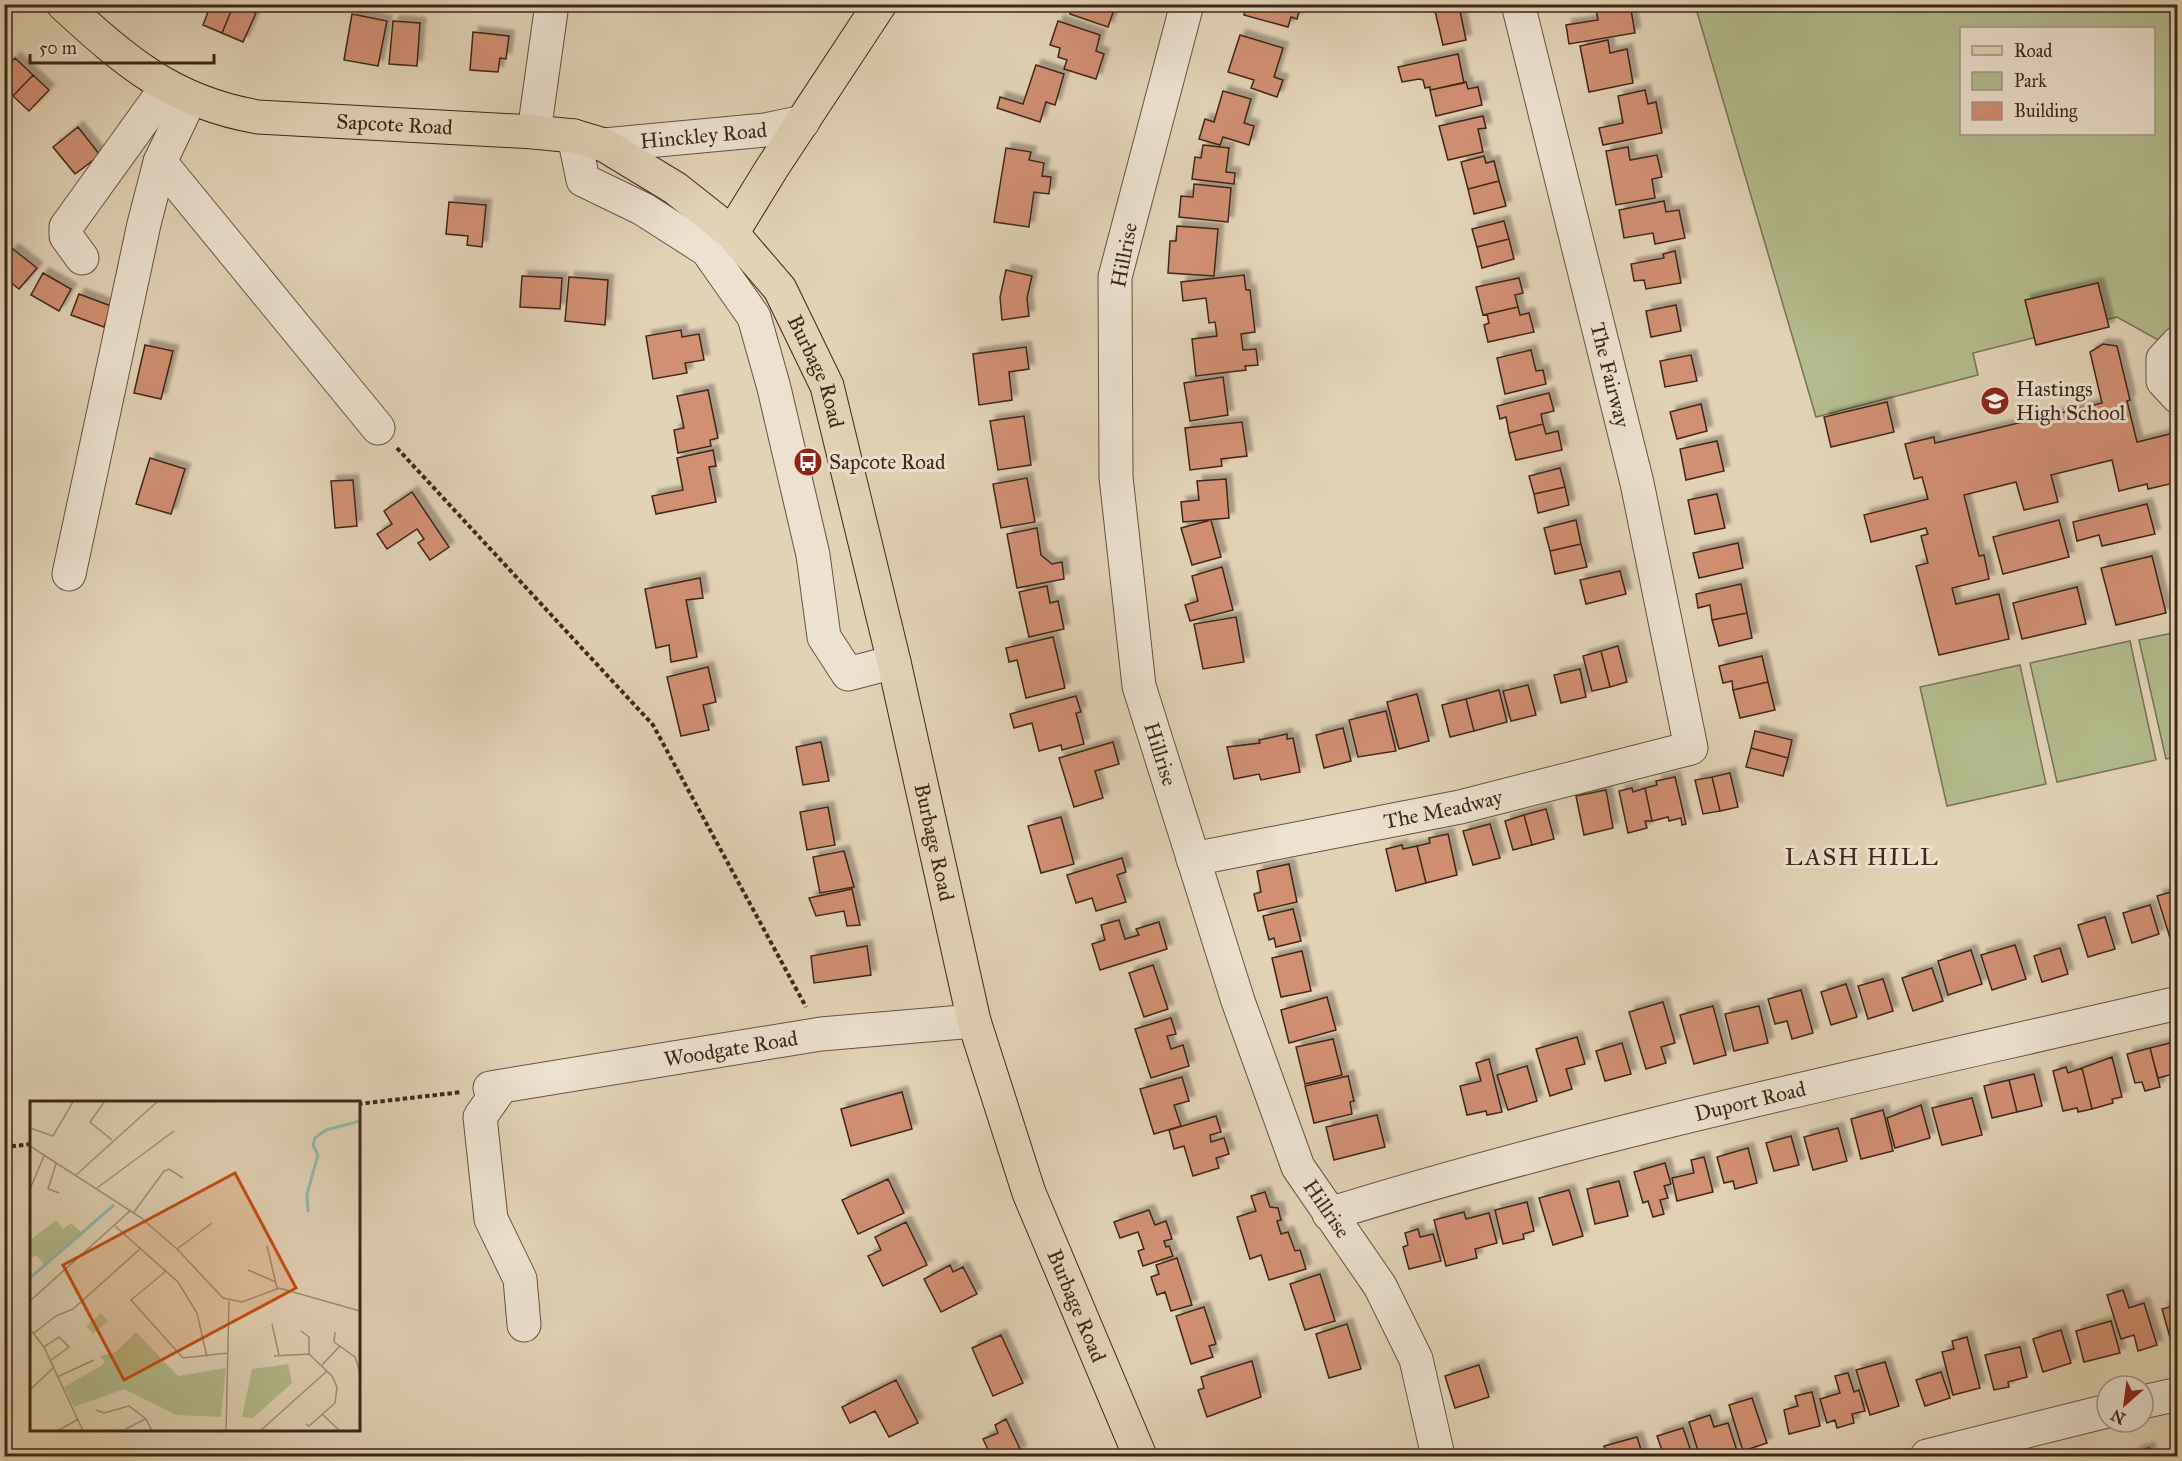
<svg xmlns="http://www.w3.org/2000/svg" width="2182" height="1461" font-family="'IM FELL Great Primer',serif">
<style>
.green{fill:#b4bc8d;stroke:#7a7152;stroke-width:1.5;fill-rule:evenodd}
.building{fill:#d19072;stroke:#3f2616;stroke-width:1.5;filter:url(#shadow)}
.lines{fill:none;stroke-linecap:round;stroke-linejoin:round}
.minor-casing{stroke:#68513e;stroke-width:35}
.major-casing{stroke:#3f2616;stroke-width:35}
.path{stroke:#3f2616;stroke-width:4;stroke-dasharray:4.5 3;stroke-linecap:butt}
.minor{stroke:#ede2cf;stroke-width:33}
.major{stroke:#e3d3b5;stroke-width:33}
.labels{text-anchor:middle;stroke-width:6;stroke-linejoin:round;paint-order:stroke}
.street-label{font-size:21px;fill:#3f2616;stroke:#ede2cf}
.poi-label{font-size:21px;fill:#3f2616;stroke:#ede2cf;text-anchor:start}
.quarter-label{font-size:24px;letter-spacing:1.5px;fill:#3f2616;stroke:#ede2cf}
.inset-river{fill:none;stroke:#95b8ab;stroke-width:3}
.inset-road{fill:none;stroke:#a18e75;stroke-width:1.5}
.view{fill:#c64f0e;fill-opacity:0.15;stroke:#c64f0e;stroke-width:3}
.inset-edge{fill:none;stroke:#3f2616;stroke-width:3}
</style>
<defs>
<filter id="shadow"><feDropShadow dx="5.5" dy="-5.5" stdDeviation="1.5" flood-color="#0004"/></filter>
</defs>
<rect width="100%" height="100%" fill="#e3d3b5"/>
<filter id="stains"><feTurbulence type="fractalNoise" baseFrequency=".00333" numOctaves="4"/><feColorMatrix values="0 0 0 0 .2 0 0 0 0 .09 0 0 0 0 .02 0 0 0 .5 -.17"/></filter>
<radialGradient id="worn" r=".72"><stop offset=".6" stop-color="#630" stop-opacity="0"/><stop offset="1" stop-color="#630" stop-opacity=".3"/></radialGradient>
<path class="green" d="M1695,5h482v326l-17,10 -43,-24 -144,36 5,22 -162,42zM1962,28h192v106h-192z
M2177,632v125l-11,2 -27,-119z
M2130,641l26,119 -99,22 -27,-119z
M2020,665l26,119 -99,22 -27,-119z"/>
<path class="building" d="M211,4h23l-12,29 -19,-8z
M234,4l22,9 -13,29 -21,-9z
M1073,4h43l-8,23 -38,-13z
M1247,4h54l-4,15 -6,-2 -3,10 -44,-12z
M1595,4h35l5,29 -66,11 -3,-19 32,-5z
M1459,6l7,34 -23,5 -8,-34z
M352,14l35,7 -9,45 -34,-6z
M393,21l27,2 -3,43 -28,-2z
M1058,21l42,14 -4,16 8,3 -8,25 -32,-10 3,-9 -9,-3 2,-9 -10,-3z
M473,32l36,4 -3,23 -6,-1 -2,14 -28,-2z
M1240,35l43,13 -9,29 9,3 -6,17 -26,-9 3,-8 -26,-8z
M1608,40l2,13 17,-4 6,34 -44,9 -9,-46z
M1458,54l6,29 -34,7v-3l-5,1 -2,-8 -4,-1 -17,3 -4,-15z
M15,58l18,17 -20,21 -9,-8v-19z
M1036,65l28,9 -9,31 -9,-3 -6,20 -43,-14 3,-11 23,7z
M33,75l16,15 -20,21 -16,-15z
M1466,82l2,7 10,-2 4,18 -46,11 -6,-26z
M1645,90l3,14 8,-2 6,31 -59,12 -4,-17 24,-5 -5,-27z
M1223,91l28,8 -7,24 10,3 -5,19 -26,-8 -3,8 -21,-6 6,-20 9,3z
M1483,116l3,12 -8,1 5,23 -35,8 -9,-34z
M78,127l22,28 -25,19 -22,-27z
M1203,145l26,3 -3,24 9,1 -1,11 -42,-5 3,-22 6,1z
M1628,147l2,13 27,-5 5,22 -10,2 3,19 -39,7 -10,-54z
M1006,148l25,4 -2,8 15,3 -2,13 9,1 -2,17 -15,-2 -5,35 -35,-5z
M1484,156l2,7 8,-2 5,20 -31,8 -7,-27z
M1499,181l7,25 -32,8 -6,-25z
M1194,184l37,4 -3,34 -49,-5 2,-21 12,1z
M1664,201l2,11 13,-2 6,28 -30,6 -2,-11 -29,5 -5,-28z
M449,202l37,3 -4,42 -15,-2 1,-9 -22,-2z
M1504,221l5,18 -32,8 -5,-18z
M1177,226l41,3 -4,47 -46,-3 2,-32h6z
M1509,239l5,20 -32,9 -5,-21z
M13,249l24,19 -18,21 -15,-12v-18z
M1675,251l6,32 -35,6 -2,-9 -10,1 -3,-17 33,-6 -1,-4z
M1006,270l26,6 -5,22 2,18 -27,4 -2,-23z
M43,273l28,16 -12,22 -28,-16z
M1244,275l2,15h4l5,42 -14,2 2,16 13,-1 2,16 -13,1 1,4 -50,6 -4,-37 25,-3 -2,-14 -6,1 -3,-25 -23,3 -2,-19z
M522,276l40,2 -2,31 -40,-2z
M569,277l39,3 -3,45 -40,-4z
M1519,278l4,15 -8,2 3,12 -35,8 -7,-28z
M2098,283l11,44 -73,18 -11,-45z
M79,294l32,12 -7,21 -33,-12z
M1676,305l5,26 -30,6 -5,-26z
M1518,307l2,8 9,-2 5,19 -46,10 -4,-17 5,-2 -2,-9z
M681,330l1,7 17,-3 5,26 -19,3 2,10 -34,6 -7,-43z
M2103,344l14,2 13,54 -3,1 10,41 41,-10v50l-30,7 -1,-5 -28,7 -7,-31 -61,15 7,27 -34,8 -8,-28 -52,13 15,61 5,-1 5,24 -37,9 4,16 43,-10 10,45 -70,16 -23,-89 12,-3 -7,-27 7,-2 -2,-6 -55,14 -7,-27 64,-16 -6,-22 -8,2 -9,-35 29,-7 1,6 167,-40 -12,-51z
M145,345l28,6 -12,48 -27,-6z
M1026,347l3,22 -20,3 3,28 -33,5 -6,-51z
M1531,350l5,21 7,-1 3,14 -41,10 -8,-36z
M1691,355l6,26 -32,6 -5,-26z
M1223,377l5,38 -38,6 -6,-38z
M708,390l10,48 -8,2 1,6 -33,7 -4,-23 10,-2 -7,-32z
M1549,393l5,18 -13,3 2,10 -34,9 -3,-16 -6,2 -3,-13z
M1887,402l7,30 -63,15 -7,-30z
M1701,404l6,27 -30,8 -7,-27z
M1024,416l7,49 -33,5 -8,-49z
M1242,422l5,34 -26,3 1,7 -32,4 -5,-42z
M1543,424l3,10 12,-3 4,19 -46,10 -7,-27z
M1717,441l7,30 -38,9 -6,-31z
M713,450l3,16 -7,1 7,35 -60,12 -4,-18 31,-6 -6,-32z
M150,458l35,11 -14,45 -35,-10z
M1560,468l5,19 -31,7 -5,-18z
M1027,478l8,44 -34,6 -8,-44z
M1226,479l3,39 -46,4 -2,-20 18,-2 -2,-19z
M353,480l4,46 -22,2 -4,-47z
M1565,487l4,18 -31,8 -4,-19z
M412,492l37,55 -19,13 -12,-17 6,-4 -7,-10 -30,20 -10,-15 15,-10 -8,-13z
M1717,494l8,34 -30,6 -7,-34z
M2147,504l8,30 -53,12 -3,-11 -22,6 -4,-19z
M1211,520l10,37 -29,8 -11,-37z
M1576,520l5,24 -31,7 -6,-23z
M2059,520l10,37 -66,17 -10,-37z
M1037,528l4,27 11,9 10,-2 2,17 -47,9 -10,-54z
M1738,543l5,25 -44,10 -6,-25z
M1581,544l6,23 -32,7 -5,-23z
M2152,556l14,57 -50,12 -15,-57z
M1222,567l11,43 -43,11 -5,-16 13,-4 -6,-25z
M1620,571l6,23 -40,10 -6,-24z
M700,578l3,20 -17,2 11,57 -26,5 -2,-17 -13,3 -11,-59z
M1741,584l6,29 -35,7 -2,-15 -12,3 -2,-14z
M1047,586l3,17 8,-2 6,28 -35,8 -10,-45z
M2077,587l9,37 -64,15 -9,-36z
M1747,613l5,25 -33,8 -7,-26z
M1236,617l8,45 -41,7 -9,-45z
M1053,637l12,51 -39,10 -9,-38 -8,2 -3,-14z
M1618,646l9,36 -17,5 -9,-36z
M1601,651l9,36 -18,4 -9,-35z
M1762,656l6,26 -35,8 -1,-9 -9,2 -4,-17z
M708,667l8,35 -13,3 6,25 -28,6 -14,-59z
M1580,669l6,28 -25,6 -7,-28z
M1768,682l7,28 -35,8 -7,-28z
M1528,685l8,30 -25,6 -8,-30z
M1499,690l8,32 -33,9 -8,-32z
M1417,694l12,47 -30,8 -12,-47z
M1076,696l5,16 -5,1 8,31 -22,6 -1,-5 -22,6 -7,-28 -18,5 -4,-14z
M1466,699l8,32 -24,6 -8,-32z
M1386,711l10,40 -38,6 -9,-37z
M1343,728l8,33 -27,7 -8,-33z
M1755,731l37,9 -4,18 -37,-10z
M1287,734v5l6,-1 7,34 -39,8 -2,-6 -25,5 -7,-32 33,-4 -1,-3z
M821,742l8,39 -26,4 -7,-38z
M1113,742l6,22 -24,7 8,27 -29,9 -15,-49z
M1751,748l37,10 -5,18 -37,-9z
M1730,773l8,34 -18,4 -8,-34z
M1675,777l11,47 -4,1 -1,-7 -12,3 -1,-4 -16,4 -7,-33 12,-3 -1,-4z
M1712,777l8,34 -17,3 -8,-34z
M1632,788l1,4 12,-4 7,33h-7l2,7 -19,5 -9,-42z
M1606,790l7,38 -29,7 -8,-39z
M828,807l7,38 -28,5 -7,-38z
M1546,809l8,30 -22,6 -8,-30z
M1524,815l8,30 -19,5 -8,-29z
M1061,817l13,47 -33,9 -13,-47z
M1490,824l10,34 -27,7 -10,-34z
M1448,834l9,41 -31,8 -9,-37 13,-3 -1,-5z
M1402,845l1,4 14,-3 9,37 -30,8 -10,-42z
M844,851l10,36 -34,6 -7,-36z
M1122,858l4,14 -9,3 9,27 -30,9 -4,-13 -16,5 -9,-28z
M1289,864l8,38 -39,9 -4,-17 7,-2 -4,-21z
M852,889l8,36 -13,1 -3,-15 -28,5 -7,-18z
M2178,890v49l-7,2 -14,-45z
M2150,905l9,29 -27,9 -9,-30z
M1293,909l8,32 -25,6 -2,-9 -5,2 -6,-24z
M2105,917l10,32 -27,8 -10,-32z
M1119,920l6,19 14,-4 -3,-6 23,-7 8,27 -67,21 -8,-26 13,-4 -4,-15z
M2015,945l11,34 -34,11 -11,-35z
M867,946l4,29 -57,8 -3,-27z
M2060,948l8,26 -26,8 -8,-26z
M1971,950l11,34 -34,11 -10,-34z
M1302,951l9,40 -30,6 -9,-39z
M1153,965l15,44 -24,8 -15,-44z
M1932,968l11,33 -30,10 -11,-33z
M1883,979l10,32 -25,8 -10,-33z
M1846,984l11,33 -26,8 -10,-33z
M1801,990l12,43 -21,6 -5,-18 -12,3 -7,-25z
M1327,997l9,33 -47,13 -8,-33z
M1663,1002l12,41 -14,4 5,16 -20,6 -17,-57z
M1713,1006l13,49 -32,9 -14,-49z
M1759,1006l9,37 -34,8 -9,-37z
M1171,1018l5,16 -9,2 4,13 12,-4 6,21 -38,12 -16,-49z
M1577,1037l8,27 -19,5 6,20 -22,7 -14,-47z
M1333,1039l9,36 -37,9 -9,-37z
M1622,1043l9,31 -26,7 -9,-30z
M2170,1043l7,30 -19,5 -8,-30z
M2150,1048l10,39 -15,4 -3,-9 -7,1 -8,-29z
M2112,1057l10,40 -10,2 1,4 -21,6 -10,-41z
M1489,1059l13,53 -15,3 -1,-4 -19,4 -7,-29 21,-5 -5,-18z
M1527,1066l10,35 -29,9 -11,-35z
M2066,1067l2,6 14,-5 10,41 -14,3 -1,-4 -14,3 -10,-40z
M2034,1074l8,32 -25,6 -8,-32z
M1348,1076l6,25 -4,1 2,12 -38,9 -9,-37z
M1182,1077l7,24 -15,4 7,21 -27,8 -14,-45z
M2009,1080l8,32 -25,6 -8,-32z
M902,1092l10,37 -61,17 -10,-37z
M1972,1098l10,37 -40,10 -10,-37z
M1921,1105l9,33 -35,10 -8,-30z
M1883,1110l10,41 -32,8 -10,-40z
M1377,1115l8,32 -51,13 -8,-33z
M1216,1116l5,16 -11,3 1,7 13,-4 5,16 -13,4 3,10 -26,8 -9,-30 -10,3 -5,-19z
M1838,1128l9,33 -34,9 -9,-33z
M1791,1136l8,29 -25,6 -8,-28z
M1748,1148l9,35 -22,6 -2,-8 -9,2 -7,-26z
M1704,1157l9,35 -36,9 -5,-23 22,-5 -3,-13z
M1665,1163l6,21 -7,2 4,12 -8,2 4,14 -11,3 -5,-16 -5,2 -9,-31z
M888,1179l16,34 -46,21 -16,-34z
M1619,1181l9,35 -33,8 -8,-35z
M1569,1190l14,46 -30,9 -14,-47z
M1265,1192l5,15 8,1 3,12 -4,1 4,13 7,-2 7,19 5,-1 6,19 -37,11 -8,-25 -11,4 -13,-42 19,-6 -5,-15z
M1527,1202l7,29 -11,3 1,5 -21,5 -8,-34z
M1149,1210l6,15 11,-4 6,18 -8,2 2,6 3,-1 4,10 -30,10 -5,-15 6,-2 -6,-17 -18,6 -6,-16z
M1464,1212l2,7 23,-6 8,30 -22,6 2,9 -31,8 -12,-46z
M906,1222l21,43 -44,21 -15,-30 13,-6 -6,-13z
M1418,1229l2,8 13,-3 8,27 -32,8 -6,-22 5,-2 -3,-12z
M1177,1258l15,47 -21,6 -6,-19 -8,3 -6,-18 8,-3 -3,-9z
M950,1265l3,7 10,-5 14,27 -36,18 -17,-33z
M1320,1274l15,47 -30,9 -15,-46z
M2123,1290l6,18 15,-5 13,42 -19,6 -4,-16 -13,4 -14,-44z
M2178,1305v34l-7,2 -9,-32z
M1204,1307l12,37 -7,2 4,11 -22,7 -15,-48z
M2111,1321l9,32 -36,9 -8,-31z
M1347,1324l14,45 -32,9 -13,-44z
M2061,1330l10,33 -28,9 -10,-33z
M1001,1335l22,48 -30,13 -21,-48z
M1967,1337l13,51 -27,7 -11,-43 12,-3 -2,-8z
M2020,1347l7,30 -19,5 1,5 -15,3 -9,-35z
M1252,1361l9,36 -54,20 -9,-27 6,-2 -3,-11z
M1885,1362l14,44 -29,9 -14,-45z
M1479,1365l10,32 -34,11 -10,-32z
M1941,1372l9,26 -25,8 -9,-26z
M1848,1373l6,19 5,-2 6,21 -13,3 2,9 -17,5 -2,-8 -8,3 -7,-24 20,-6 -5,-17z
M896,1380l22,43 -29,14 -14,-26 -25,12 -8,-16z
M1812,1392l8,34 -31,8 -5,-24 14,-4 -3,-10z
M1752,1398l15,45 -24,8 -14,-46z
M1710,1415l4,12 14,-4 9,28 -16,5h-7l-2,-6 -13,4 -10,-32z
M1006,1419l15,32 -12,5h-18l-8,-17 15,-6 -3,-8z
M1683,1428l9,26 -28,2 -7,-20z
M1637,1437l6,19h-36l-3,-10z
M2149,1448l2,8h-15l-2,-4z"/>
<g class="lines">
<g class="minor-casing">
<g id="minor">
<path id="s1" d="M1187,4l-72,273 1,200 23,209 99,315 60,166 82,119 36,73 22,97"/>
<path d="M534,132l18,-128"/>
<path d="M574,136l9,44 60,29 64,41 47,67 20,71 39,167 11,82 24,37 46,-12"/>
<path id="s2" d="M604,145l161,-15 38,-8"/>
<path d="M160,162l218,266"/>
<path d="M82,258l-16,-22v-9l100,-139"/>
<path d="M2178,343l-15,16v22l15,16"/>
<path d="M69,574l75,-350 16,-62 30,-63"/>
<path id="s3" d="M1193,859l267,-52 231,-59 -54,-265 -119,-479"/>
<path d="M501,1087l-21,30 11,102 29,60 4,46"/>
<path id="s4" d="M490,1088l331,-54 153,-13"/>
<path id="s5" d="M1329,1214c278,-86 565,-145 849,-211"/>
<path d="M2143,1402l35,-8"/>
<path d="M1927,1456l180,-45"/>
</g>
</g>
<g class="major-casing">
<g id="major">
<path id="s6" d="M63,4c63,58 109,98 195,113l276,15 40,4 30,9 71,43 57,45 48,56 47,97 67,276 80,359 55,172 111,263"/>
<path d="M732,233l40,-65 108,-164"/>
</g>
</g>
<path class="path" d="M397,448l256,277 153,282
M358,1104l104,-12
M4,1147l28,-3"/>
<use href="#minor" class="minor"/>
<use href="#major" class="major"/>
</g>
<defs>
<g id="school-disc" transform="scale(1.5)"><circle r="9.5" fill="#8f2418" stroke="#ede2cf"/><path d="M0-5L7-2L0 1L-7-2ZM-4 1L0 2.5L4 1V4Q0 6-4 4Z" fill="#fff"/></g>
<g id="bus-disc" transform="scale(1.5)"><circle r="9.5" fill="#8f2418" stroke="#ede2cf"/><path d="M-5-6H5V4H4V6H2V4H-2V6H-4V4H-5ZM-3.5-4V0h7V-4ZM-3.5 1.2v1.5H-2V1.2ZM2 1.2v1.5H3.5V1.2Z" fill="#fff"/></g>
</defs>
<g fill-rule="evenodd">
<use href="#school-disc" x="1995" y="401"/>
<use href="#bus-disc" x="808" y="462"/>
</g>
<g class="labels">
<g class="street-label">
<text dy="7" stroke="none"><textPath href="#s6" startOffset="366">Sapcote Road</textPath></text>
<text dy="7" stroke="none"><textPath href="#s2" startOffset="100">Hinckley Road</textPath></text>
<text transform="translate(1124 255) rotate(-79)" y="7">Hillrise</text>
<text dy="7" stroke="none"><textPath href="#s6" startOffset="897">Burbage Road</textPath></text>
<text transform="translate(1610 375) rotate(76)" y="7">The Fairway</text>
<text dy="7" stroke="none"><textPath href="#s1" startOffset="764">Hillrise</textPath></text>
<text dy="7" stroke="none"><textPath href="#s3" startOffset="255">The Meadway</textPath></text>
<text dy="7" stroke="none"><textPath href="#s6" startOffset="1383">Burbage Road</textPath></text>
<text dy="7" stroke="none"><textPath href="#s4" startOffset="244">Woodgate Road</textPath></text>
<text dy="7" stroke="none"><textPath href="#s5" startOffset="436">Duport Road</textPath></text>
<text dy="7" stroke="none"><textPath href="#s1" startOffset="1250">Hillrise</textPath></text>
<text dy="7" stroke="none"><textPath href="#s6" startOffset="1869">Burbage Road</textPath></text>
</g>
<g class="poi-label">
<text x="2016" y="396">Hastings<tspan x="2016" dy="24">High School</tspan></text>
<text x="829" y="469">Sapcote Road</text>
</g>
<g class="quarter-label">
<text x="1862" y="865">LASH HILL</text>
</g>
</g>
<g transform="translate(30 1101)">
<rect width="330" height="330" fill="#e3d3b5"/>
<path d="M26,119l7,9 8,-6 10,9 -36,33 -9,-10 -6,4v-19zM71,212l7,8 -15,13 -7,-8zM106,231l42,44 48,-8 -5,49 -44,-2 -53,-26 -50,18 -10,-20 37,-21 4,-4 -5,-6 16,-4zM258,263l4,19 -39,35 -11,-1 10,-48z" fill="#b4bc8d"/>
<path class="inset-river" d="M278,111l-1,-18 11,-39 -5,-10 2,-7 11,-8 34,-9M0,177l84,-73"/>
<path class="inset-road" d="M75,0l-15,21 22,18M0,27l23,8 20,-34M0,45l110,71 37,32 46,49 19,4 37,-14 81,23M26,63l-8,25 11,4M46,74l82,-74M67,87l77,-57M0,88l14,-33M104,111l30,-41 5,-2 14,9M85,125l63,56 19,31 10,44M237,145l10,42M147,148l35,-26M218,169l28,12M136,170l-35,29 52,58 45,-5M0,200l101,-91M242,223l7,31M0,228l14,18 39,84M271,230l8,6v17M305,231l-1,10 21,15 5,15M4,232l22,-17 17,-7 68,-61M14,246l15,-10 10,10 -19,14M244,255l35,-2M292,264l18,-19M27,276l37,-17M0,289l23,-22M66,309l8,3 25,-7 17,13 6,12M292,313l18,17M276,323l3,2 26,-23 2,-16 -5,-11 -23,-22M96,328l19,-10M27,330l20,-11M196,330l3,-130M230,330l67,-60"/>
<path class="view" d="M205,72l61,115 -172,92 -61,-115z"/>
<rect width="330" height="330" class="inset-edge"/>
</g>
<rect width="2182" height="1461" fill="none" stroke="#e3d3b5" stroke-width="24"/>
<rect x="6" y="6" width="2170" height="1449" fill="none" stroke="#3f2616" stroke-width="3"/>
<rect x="12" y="12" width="2158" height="1437" fill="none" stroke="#3f2616" stroke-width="1.5"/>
<rect x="1960" y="27" width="195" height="108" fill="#ede2cf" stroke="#a79785" stroke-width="1.5"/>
<rect x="1972" y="46" width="30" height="9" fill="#e3d3b5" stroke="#a79785" stroke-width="1.5"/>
<text x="2014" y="57" font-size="18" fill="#3f2616">Road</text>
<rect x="1972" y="72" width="30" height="18" fill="#b4bc8d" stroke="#a79785" stroke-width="1.5"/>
<text x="2014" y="87" font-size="18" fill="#3f2616">Park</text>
<rect x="1972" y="102" width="30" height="18" fill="#d19072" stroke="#a79785" stroke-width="1.5"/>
<text x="2014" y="117" font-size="18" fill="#3f2616">Building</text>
<g transform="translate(2125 1404) rotate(208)"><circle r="28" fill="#ede2cf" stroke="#a79785" stroke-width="1.5"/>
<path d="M0-4.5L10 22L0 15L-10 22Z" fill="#8f2418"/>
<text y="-9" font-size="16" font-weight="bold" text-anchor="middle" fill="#3f2616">N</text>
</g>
<path d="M30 54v9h184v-9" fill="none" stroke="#3f2616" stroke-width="3"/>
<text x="39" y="54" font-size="18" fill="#3f2616" stroke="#ede2cf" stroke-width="4.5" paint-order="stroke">50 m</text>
<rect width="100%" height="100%" filter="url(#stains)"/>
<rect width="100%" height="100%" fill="url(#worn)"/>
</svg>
